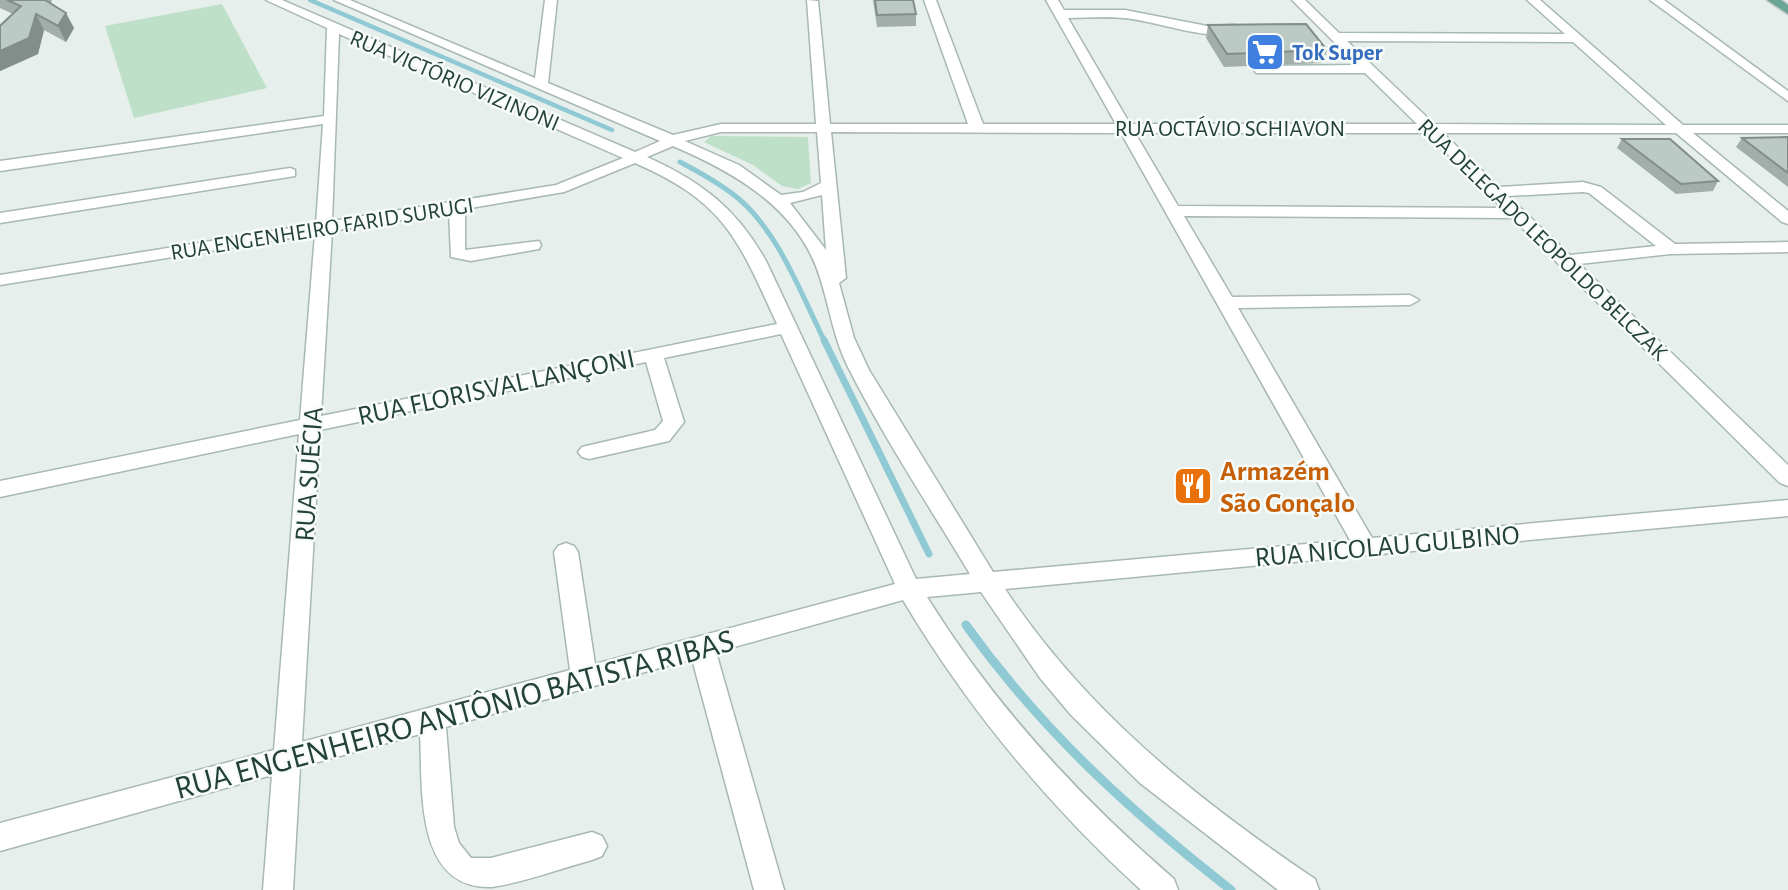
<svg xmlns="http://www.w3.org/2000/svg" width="1788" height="890" font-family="'Alegreya Sans',sans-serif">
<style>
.green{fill:#bfe0c8}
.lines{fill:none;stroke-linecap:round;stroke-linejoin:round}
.stream-far3{stroke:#8ec9d4;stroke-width:4.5}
.stream-far2{stroke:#8ec9d4;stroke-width:5}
.stream-far1{stroke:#8ec9d4;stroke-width:7}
.stream{stroke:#8ec9d4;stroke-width:9}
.minor-casing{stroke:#a8b8b2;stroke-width:3}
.major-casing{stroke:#c2cac8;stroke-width:3}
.minor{fill:#fff;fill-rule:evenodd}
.major{fill:#6aa596;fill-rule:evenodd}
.wall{fill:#a1aea9}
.shaded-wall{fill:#838d89}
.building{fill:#bbcac4;stroke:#838d89;stroke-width:2}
.labels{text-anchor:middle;stroke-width:5;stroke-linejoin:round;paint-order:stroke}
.far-shop-label{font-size:23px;font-weight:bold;fill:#366cbe;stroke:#f7fbf9;text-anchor:start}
.far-street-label{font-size:23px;fill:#24423a;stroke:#f7fbf9}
.street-label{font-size:28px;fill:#24423a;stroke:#f7fbf9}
.food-label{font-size:28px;font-weight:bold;fill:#c56008;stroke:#f7fbf9;text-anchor:start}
.near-street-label{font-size:33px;fill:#24423a;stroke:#f7fbf9}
</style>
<rect width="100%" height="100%" fill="#e6efeb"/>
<path class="green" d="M222,4l45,84 -133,30 -29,-92z
M711,136l97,1 3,46 -13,6 -16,-3 -29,-21 -49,-23z"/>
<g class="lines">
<path class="stream-far3" d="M310,0l302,130"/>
<path class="stream-far2" d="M680,162c21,11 41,22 59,37 40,34 63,97 86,143"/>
<path class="stream-far1" d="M824,340l105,214"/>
<path class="stream" d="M966,625c76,106 163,185 265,265"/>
<g class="minor-casing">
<path id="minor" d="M266,0h16l353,152 25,-11 -326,-141h16l185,78 10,-78h12l-9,83 125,52 48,-11h95l-9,-124 11,1 12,123h138l-44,-124h12l47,124h133l-70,-124h12l6,10h61l82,16 28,-1 6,4c-22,17 -90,-10 -118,-11 -18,-2 -37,0 -55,0l62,106h287l-52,-51h-109l-2,-3 7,-4 96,-1 -65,-65h13l34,33 226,1 -38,-34h13l143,125h105v8h-95l95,78v13l-6,-2 -106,-89h-233l56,54 84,-5 18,5 74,57 113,-2v10l-117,2 -92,10 209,201v21l-8,-3 -268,-265 -328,-2 48,81 178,-2 9,5 -9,5 -172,3 134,230 416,-38v16l-783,73c81,122 190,209 310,290l4,11h-41l-138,-107 -69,-68 -31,-37 -59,-86 -54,5c67,108 151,199 247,282l4,11h-37c-94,-86 -173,-181 -238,-290l-187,52 68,238h-30l-62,-231 -246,68 8,100 5,16 12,15h20l101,-26 10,4 5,10 -5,10 -10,4c-33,9 -66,22 -100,27 -79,3 -69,-102 -72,-153l-120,33 -7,123h-30l9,-115 -272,76v-28l274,-73 25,-316 -299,63v-16l300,-61 15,-186 -315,51v-10l316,-51 7,-100 -323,47v-10l324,-45 3,-88zM339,34l284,124 -67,27 -224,36zM1347,41l226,1 93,83 -232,-1zM721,132h96l4,51 -18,9 -22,3 -42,-30 -54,-24zM831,132l290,1 229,407 -357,32 -124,-202 -15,-32 -15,-55 7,-5zM1135,133h291l76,75 -324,-2zM673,146c63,27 128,64 148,135 9,29 13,58 27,86 36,71 81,139 122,207l-54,5 -150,-318c-29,-52 -65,-80 -119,-104zM635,163c90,39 103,76 142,161l-456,92 11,-185 117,-19 2,45 20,4 62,-11 6,-1 2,-4 -2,-4 -74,9v-41l99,-17zM1583,192l6,1 67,53 -86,9 -62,-59zM822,195l4,55 -36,-47zM781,334l114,250 -300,80 -17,-112 -4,-6 -8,-3 -8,3 -4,6 16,118 -268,72 18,-312 326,-68 17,59 -8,9 -73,17 -4,5 4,5 7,2 80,-18 15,-19 -20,-64z
M1650,0h14l124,91v10z
M290,168l5,2v6l-295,47v-10z"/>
</g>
<g class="major-casing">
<path id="major" d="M1767,0h14l7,5v9z"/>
</g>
<use href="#minor" class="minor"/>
<use href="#major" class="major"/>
</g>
<path class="wall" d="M0,0h52l-1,3 23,25 -8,14 -22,-12 -6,24 -38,17v-45l13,-12 -13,-6z
M873,0h40l3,14v12l-39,1z
M1208,25l119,25 -4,13 -99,4 -18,-29z
M1788,137v50l-52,-40 6,-9z
M1622,139l96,42 -5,10 -37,3 -59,-46z"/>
<path class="shaded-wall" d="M66,13l8,15 -8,14 -8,-16z
M36,14l8,16 -6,24 -38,17v-20z"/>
<path class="building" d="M7,0h38l21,13 -8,13 -22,-12 -7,24 -29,13v-25l21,-20z
M875,0h38l3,14 -39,1z
M1306,24l21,26 -100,4 -19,-29z
M1788,137v36l-46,-35z
M1622,139h48l48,42 -37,3z"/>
<defs>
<g id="supermarket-square" transform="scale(2.0125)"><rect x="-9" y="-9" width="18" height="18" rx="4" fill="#3f7fe0" stroke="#f7fbf9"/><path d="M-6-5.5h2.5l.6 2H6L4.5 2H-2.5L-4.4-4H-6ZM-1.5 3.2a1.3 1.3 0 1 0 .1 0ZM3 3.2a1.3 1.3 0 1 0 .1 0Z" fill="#fff"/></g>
<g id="restaurant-square" transform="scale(2.0125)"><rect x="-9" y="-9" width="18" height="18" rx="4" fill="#e8710a" stroke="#f7fbf9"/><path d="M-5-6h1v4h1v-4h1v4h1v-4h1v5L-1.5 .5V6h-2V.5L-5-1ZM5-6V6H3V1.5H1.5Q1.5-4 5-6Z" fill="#fff"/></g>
</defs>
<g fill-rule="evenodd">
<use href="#supermarket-square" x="1265" y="52"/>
<use href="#restaurant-square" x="1193" y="486"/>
</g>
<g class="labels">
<g class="far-shop-label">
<text x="1292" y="60">Tok Super</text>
</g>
<g class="far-street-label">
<text transform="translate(455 80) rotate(23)" y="8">RUA VICTÓRIO VIZINONI</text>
<text x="1230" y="136">RUA OCTÁVIO SCHIAVON</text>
<text transform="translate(322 228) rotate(-9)" y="8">RUA ENGENHEIRO FARID SURUGI</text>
<text transform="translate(1543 239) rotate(44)" y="8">RUA DELEGADO LEOPOLDO BELCZAK</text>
</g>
<g class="street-label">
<text transform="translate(496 386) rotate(-12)" y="10">RUA FLORISVAL LANÇONI</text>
<text transform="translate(308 474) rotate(-86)" y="10">RUA SUÉCIA</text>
<text transform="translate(1387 545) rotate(-5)" y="10">RUA NICOLAU GULBINO</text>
</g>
<g class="food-label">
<text x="1220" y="480">Armazém<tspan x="1220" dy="32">São Gonçalo</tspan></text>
</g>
<g class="near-street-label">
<text transform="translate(454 713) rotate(-15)" y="12">RUA ENGENHEIRO ANTÔNIO BATISTA RIBAS</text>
</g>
</g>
</svg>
